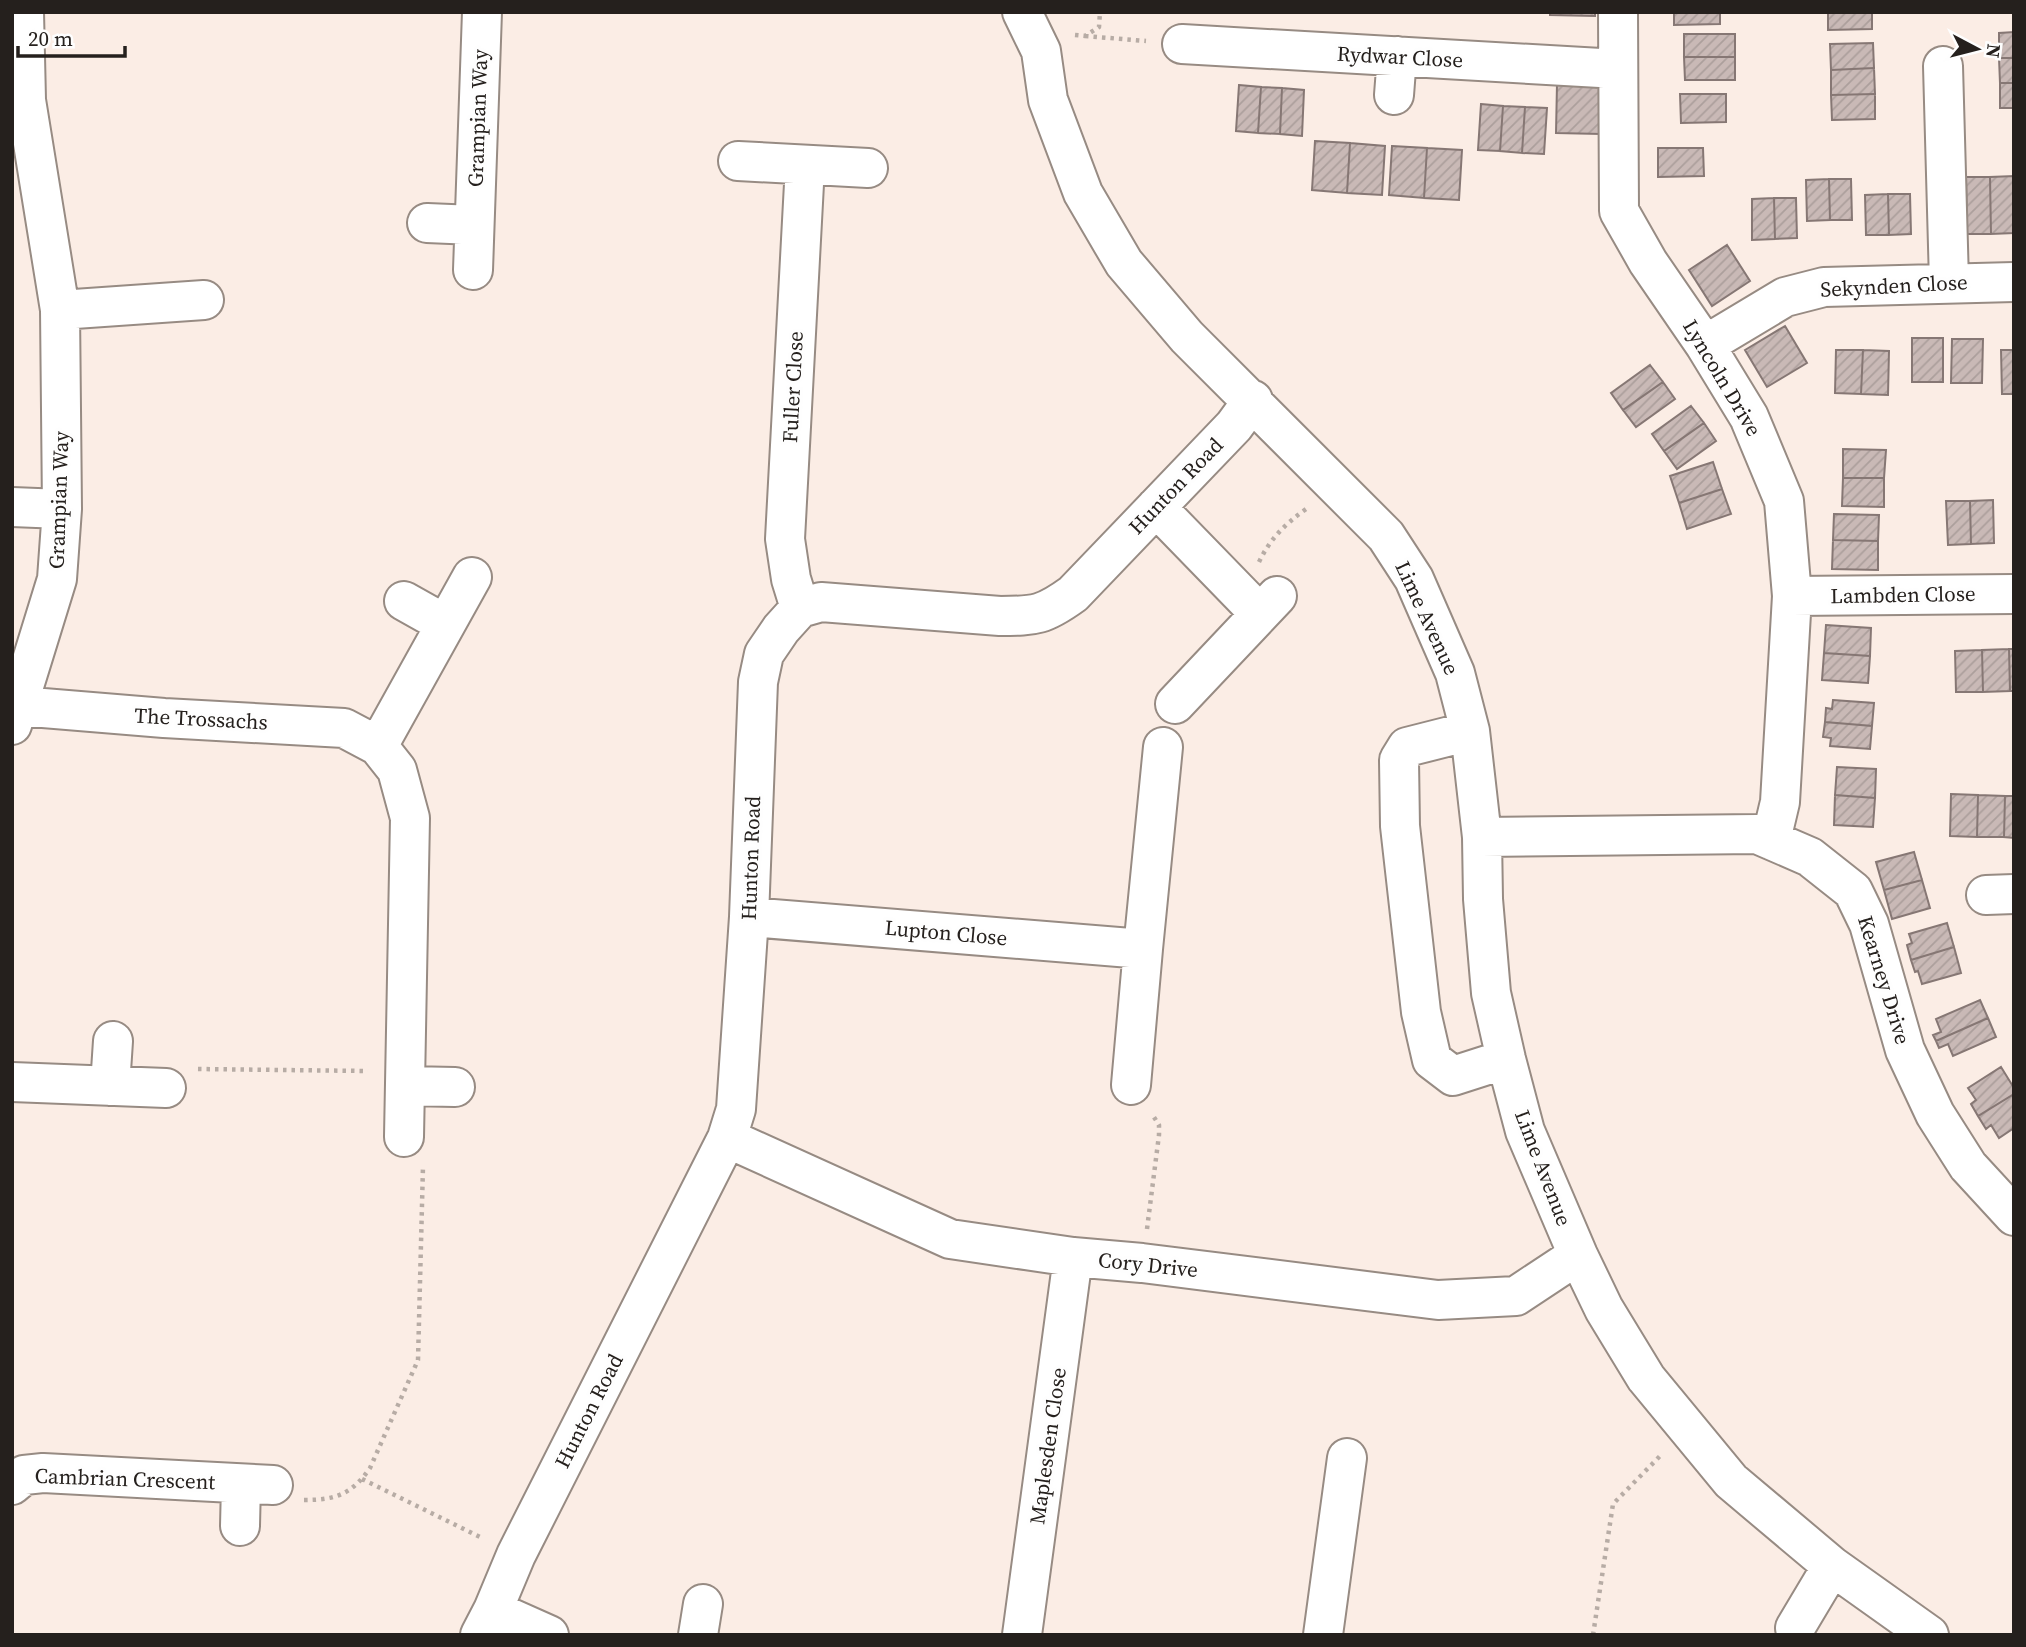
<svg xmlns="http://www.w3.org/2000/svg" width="2026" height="1647" font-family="'Source Serif 4',serif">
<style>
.building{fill:url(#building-hatch);stroke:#867774;stroke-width:2}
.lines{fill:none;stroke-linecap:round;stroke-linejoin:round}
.minor-casing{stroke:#978b83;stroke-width:42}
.path{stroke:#b7aca5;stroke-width:4.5;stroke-dasharray:3.5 5;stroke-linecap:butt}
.minor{stroke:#fff;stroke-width:38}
.labels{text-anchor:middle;stroke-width:7;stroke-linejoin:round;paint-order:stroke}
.street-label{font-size:21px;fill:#25201d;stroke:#fefefe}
</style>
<defs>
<pattern id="building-hatch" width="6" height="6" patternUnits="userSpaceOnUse" patternTransform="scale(1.75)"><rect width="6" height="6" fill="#c9b9b6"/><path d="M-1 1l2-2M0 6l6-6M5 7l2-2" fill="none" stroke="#ac9f9c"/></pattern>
</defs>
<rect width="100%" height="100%" fill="#fbede5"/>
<path class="building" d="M1550,12h45v4l-45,-1z
M1674,12h46v12l-46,1z
M1828,12h44v17l-44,1z
M2014,32v26h-15v-25z
M1684,34h51v23h-51z
M1873,43l1,25 -43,2 -1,-26z
M1684,57h51v23h-50z
M1999,58h15v25h-14z
M1874,68l1,26 -44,1v-25z
M2000,83h14v25h-14z
M1557,84l45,1 -1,49 -45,-1z
M1239,85l22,2 -3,46 -22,-2z
M1261,87l21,1 -2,46 -22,-1z
M1282,88l22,2 -2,46 -22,-2z
M1680,94h46v28l-45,1z
M1875,94v25l-43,1 -1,-25z
M1481,104l22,2 -3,45 -22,-1z
M1503,106l22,1 -3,46 -22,-2z
M1525,107l22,1 -3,46 -22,-1z
M1315,141l35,2 -3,50 -35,-3z
M1350,143l35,3 -3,49 -35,-2z
M1392,146l35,2 -3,50 -35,-3z
M1427,148l35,2 -3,50 -35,-2z
M1658,148h45l1,28 -46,1z
M2014,176v57l-23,1 -1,-57z
M1966,177h24l1,57h-24z
M1829,179h22l1,41h-22z
M1829,179l1,41 -23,1 -1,-41z
M1888,194h22l1,40 -22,1z
M1888,194l1,41h-23l-1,-40z
M1774,198h22l1,40 -22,1z
M1774,198l1,41 -23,1v-41z
M1727,245l23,36 -38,25 -23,-36z
M1785,326l22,37 -40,24 -22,-37z
M1912,338h31v44h-31z
M1952,339h31l-1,44h-31z
M1836,350h27l-2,44 -26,-1z
M1863,350l26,1 -1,44 -27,-1z
M2001,350h13v44h-12z
M1650,365l13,17 -40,28 -12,-17z
M1663,382l12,17 -39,28 -13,-17z
M1691,406l13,17 -40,28 -12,-17z
M1704,423l12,18 -39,28 -13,-18z
M1843,449l43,1 -2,28h-41z
M1713,462l9,27 -43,14 -9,-27z
M1843,478h41v29l-42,-1z
M1722,489l9,25 -44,15 -8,-26z
M1993,500l1,43 -23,1 -1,-43z
M1946,501h24l1,43 -23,1z
M1834,514l45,1 -1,26 -45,-1z
M1833,540l45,1v29l-46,-1z
M1826,625l45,3 -1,28 -46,-3z
M2009,649h5v42h-4z
M2009,649l1,42 -27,1 -1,-42z
M1982,650l1,42h-27l-1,-41z
M1824,653l46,3 -2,27 -46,-3z
M1833,700l41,3 -2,23 -47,-4 1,-14 6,1z
M1825,722l47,4 -2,23 -40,-3 1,-8 -8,-1z
M1837,767l39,2 -1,29 -40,-3z
M1951,794l27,1 -1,42 -27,-1z
M1835,795l40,3 -2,29 -39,-2z
M1978,795l27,1 -1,41h-27z
M2005,796h9v42l-10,-1z
M1914,852l8,28 -38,10 -8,-28z
M1922,880l8,28 -38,11 -8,-29z
M1947,923l7,24 -43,13 -4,-15 5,-2 -3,-9z
M1954,947l7,26 -39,11 -4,-13 -3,1 -4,-12z
M1980,1000l8,18 -52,23 -3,-6 8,-3 -5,-13z
M1988,1018l8,19 -43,19 -5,-12 -9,4 -3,-7z
M2001,1067l13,21v6l-36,22 -7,-12 5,-4 -8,-12z
M2014,1094v34l-15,10 -8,-13 -5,4 -8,-13z"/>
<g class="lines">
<g class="minor-casing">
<path id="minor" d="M1022,12l19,39 7,49 35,93 41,70 63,74 199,199 28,43 41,94 15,58 12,106 1,62 8,94 15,66 19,72 53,124 26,54 42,69 85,103 101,85 97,69
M1618,12l1,199 29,51 57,83 44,72 35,84 8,95 -12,206 -9,38
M1182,44l436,25
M1943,66l6,216
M1394,95l3,-39
M738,161l130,7
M427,223l47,2
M473,270l9,-258
M60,310l144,-10
M1705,345l80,-48 39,-10 190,-5
M12,507l50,2
M1156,507l104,107
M1792,596l222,-2
M404,601l41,23
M800,608l-9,-29 -6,-40 20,-374
M1175,704l102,-108
M19,706l145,12 180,10 34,18 19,24 13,48 -6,319
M12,725l45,-146 5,-70 -2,-199 -34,-210 -2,-88
M1470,731l-63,16 -8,13 1,66 21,186 11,48 21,16 53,-17
M378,746l94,-169
M1482,837l275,-3 53,23 43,34 16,33 36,126 30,64 33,52 46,50
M1986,895l28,-1
M749,917l394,32 20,-202
M12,1082l154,6
M1131,1085l12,-136
M110,1086l3,-45
M407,1086l48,1
M727,1138l223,101 123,18 69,6 296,37 78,-4 62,-41
M12,1485l12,-10 19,-2 230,12
M240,1526l1,-42
M493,1610l56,25
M1795,1628l37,-62
M480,1635l13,-25 23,-55 211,-417 9,-29 13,-192 9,-235 6,-28 17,-25 19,-21 21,-6 179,14c36,0 44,-1 73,-22l161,-168 19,-26
M698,1635l5,-31
M1022,1635l51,-378
M1323,1635l24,-177"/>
</g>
<path class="path" d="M1075,35l10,1 14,-9 1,-15
M1085,36l61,5
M1259,562c11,-23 26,-38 47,-53
M198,1069l170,2
M1147,1229l12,-94v-10l-7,-11
M362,1479l122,60
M304,1500c32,0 48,-6 66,-32l48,-108 5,-194
M1593,1635l20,-131 48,-49"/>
<use href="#minor" class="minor"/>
</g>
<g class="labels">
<g class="street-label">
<text transform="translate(1400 57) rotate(3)" y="7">Rydwar Close</text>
<text transform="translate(478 118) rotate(-88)" y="7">Grampian Way</text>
<text transform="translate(1894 286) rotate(-3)" y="7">Sekynden Close</text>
<text transform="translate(1722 378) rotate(59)" y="7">Lyncoln Drive</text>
<text transform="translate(793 387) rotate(-87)" y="7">Fuller Close</text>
<text transform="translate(1176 486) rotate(-46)" y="7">Hunton Road</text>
<text transform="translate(59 500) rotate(-88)" y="7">Grampian Way</text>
<text transform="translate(1903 595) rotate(-1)" y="7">Lambden Close</text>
<text transform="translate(1427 618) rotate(65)" y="7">Lime Avenue</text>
<text transform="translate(201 719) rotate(3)" y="7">The Trossachs</text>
<text transform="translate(751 858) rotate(-88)" y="7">Hunton Road</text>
<text transform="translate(946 933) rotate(5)" y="7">Lupton Close</text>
<text transform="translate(1884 980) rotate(73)" y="7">Kearney Drive</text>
<text transform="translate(1543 1168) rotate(69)" y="7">Lime Avenue</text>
<text transform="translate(1148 1265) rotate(6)" y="7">Cory Drive</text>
<text transform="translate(589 1411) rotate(-63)" y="7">Hunton Road</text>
<text transform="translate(1048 1446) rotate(-82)" y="7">Maplesden Close</text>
<text transform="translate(125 1479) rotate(2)" y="7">Cambrian Crescent</text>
</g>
</g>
<rect width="2026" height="1647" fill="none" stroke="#25201d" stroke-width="28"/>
<g transform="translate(1977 49) rotate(97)" stroke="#fefefe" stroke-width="5" paint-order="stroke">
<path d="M0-5L12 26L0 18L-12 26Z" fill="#25201d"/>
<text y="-10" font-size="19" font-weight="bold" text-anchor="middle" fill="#25201d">N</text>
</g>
<path d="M18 46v10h107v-10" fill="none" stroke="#25201d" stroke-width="3.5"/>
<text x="28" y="46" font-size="21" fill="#25201d" stroke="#fefefe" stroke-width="5" paint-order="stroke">20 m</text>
</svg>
